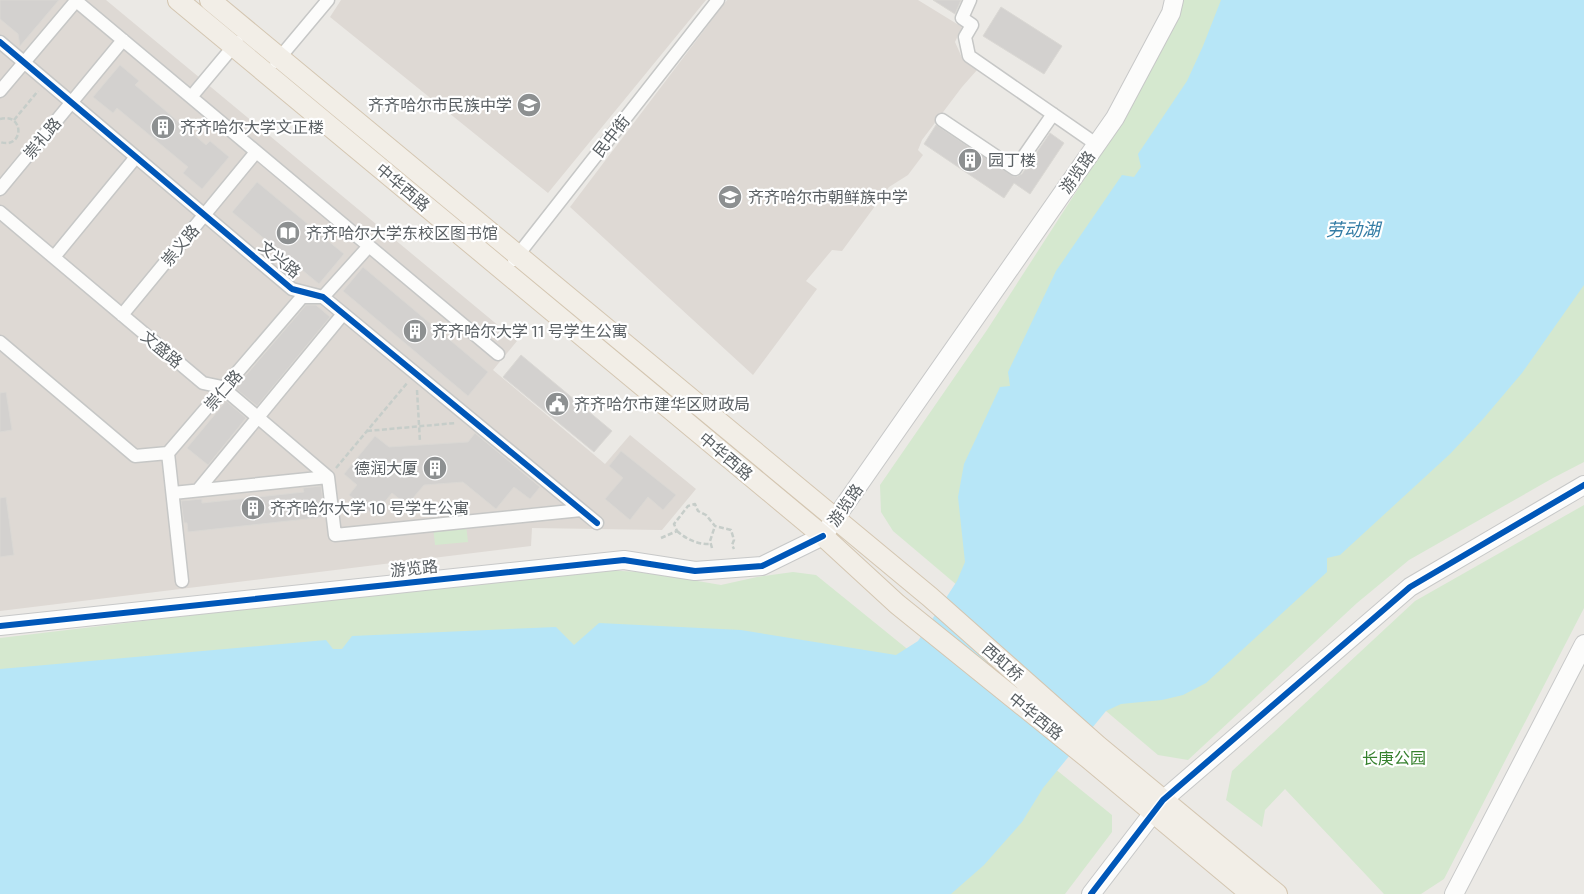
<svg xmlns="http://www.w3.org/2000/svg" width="1584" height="894" font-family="'Exo 2','Noto Sans SC',sans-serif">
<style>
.education{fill:#ded9d4}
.green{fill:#d5e8cf}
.water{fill:#b7e6f7}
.building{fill:#d3d1cf;stroke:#dad8d4}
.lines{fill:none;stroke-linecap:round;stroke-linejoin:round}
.street-casing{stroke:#c6c7c6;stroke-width:15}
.secondary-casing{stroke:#c7c8c8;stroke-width:20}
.primary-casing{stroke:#d4c6b1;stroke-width:22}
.path{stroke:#c6cdc9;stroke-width:2.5;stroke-dasharray:5 2.5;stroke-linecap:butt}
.street{stroke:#fcfcfb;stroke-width:12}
.secondary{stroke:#fcfcfb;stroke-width:18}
.primary{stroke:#f2eee7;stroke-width:20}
.cycleway-casing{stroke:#fff;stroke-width:9}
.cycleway{stroke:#0057b8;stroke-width:6}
.labels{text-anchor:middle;stroke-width:4.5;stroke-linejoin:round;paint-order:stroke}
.poi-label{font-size:16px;fill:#5a6064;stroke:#fff;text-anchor:start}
.street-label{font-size:16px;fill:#5a6064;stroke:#fff}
.park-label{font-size:16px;fill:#36812e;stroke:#fff}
.water-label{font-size:18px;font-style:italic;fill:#337ca5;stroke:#fff}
</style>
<rect width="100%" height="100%" fill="#ebe9e5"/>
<path class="education" d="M0,0h106l411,341 -24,29 112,94 25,-29 66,54 -34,41 -130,-2 -1,18 -531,65z
M341,0h365l-158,193 -218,-176z
M727,0h191l44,27 -7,15 8,18 14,10 -15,17 -40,53 -4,10 5,5 -15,20 -19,12 -47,64 -10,-1 -26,31 11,8 -64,86 -183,-168z"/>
<path class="green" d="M1178,0h406v462l-31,16 -144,82 -52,43 -169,157 -30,-5 -265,-224 -12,-19 -1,-27 107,-155 129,-200z
M1584,505v103l-140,271 -23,15h-37l-99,-105 -20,21 -3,17 -36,-27 6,-29 183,-170z
M466,524l2,18 -33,3 -2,-18z
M597,570l48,2 76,13 36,-8 36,-5 23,3 296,240v17l-47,62h-1065v-256l514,-61z"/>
<path class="water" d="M1221,0h363v285l-62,88 -39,46 -33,35 -110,101 -13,3v14l-121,111 -23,12 -21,5 -41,4 -15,7 -63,77 -21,34 -38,43 -33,29h-951v-225l326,-29 7,9h9l10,-13 204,-9 18,18 25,-22 142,7 155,25 22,-14 39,-60 8,-19 -7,-65 6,-33 36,-77 10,-1 -2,-14 48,-101 66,-96 12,2 7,-10 -3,-13 49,-73 16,-35z"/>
<path class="building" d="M0,0h59l-39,46 -2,-12 -18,-15z
M933,0h28l-6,14z
M1001,7l61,39 -18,28 -61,-38z
M120,65l19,16 -4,4 71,60 4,-4 19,16 -27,32 -19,-16 5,-6 -71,-59 -4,5 -20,-16z
M936,125l78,52 4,-1 4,-2 28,-41 14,10 -34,51 -16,-11 -10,15 -80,-54z
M257,182l87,72 -25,30 -87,-72z
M363,267l125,105 -20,24 -125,-105z
M306,305h10l14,12 -73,89 -22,-18z
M521,355l91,76 -18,21 -91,-75z
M6,392l6,38 -12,2v-39z
M226,401l20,17 -38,47 -21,-17z
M475,433l65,54 -10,12 -16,-12 -18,22 -33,-27 -39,3 -17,20 -15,-12 -18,22 -25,-20 8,-10 -13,-11 31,-38 14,11 79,-5z
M621,451l55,44 -13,15 -15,-13 -18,23 -25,-21 18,-21 -14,-12z
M321,486l4,31 -137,15 -1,-9h-3l-3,-22 21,-2v4l102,-11 -1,-4z
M6,497l8,58 -14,2v-59z"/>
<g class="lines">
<g class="street-casing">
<path id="street" d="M75,0l423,354
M970,0l-8,18 10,7 -7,12 4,19 127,88
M0,42l292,247 31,8 274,226
M276,62l52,-62
M0,91l76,-90
M191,97l46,-55
M942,120l73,49 38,-55
M0,189l123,-149
M0,212l203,171 19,4 106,90
M54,257l82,-100
M514,260l204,-260
M122,315l134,-163
M0,342l135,114 33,-3
M328,477l7,58 246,-25
M198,490l145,-176
M173,493l155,-16
M182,581l-14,-128 134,-156h21l46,-51"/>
</g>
<g class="secondary-casing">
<path id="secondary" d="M0,626l624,-66 71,11 67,-5 61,-30 292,-418 56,-105 3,-13
M1091,894l72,-94 247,-213 174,-102
M1454,894l130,-250"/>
</g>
<g class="primary-casing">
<path id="primary" d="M178,0l645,536 74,68 191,154 163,136
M210,0l720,597 168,149 179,148"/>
</g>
<path class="path" d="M0,119c25,-7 24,31 0,23
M14,120l24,-29
M417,390l3,52
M367,431l89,-8
M336,468l72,-86
M677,531c9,8 21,14 34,13
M661,538l16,-7 -3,-7 14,-18 7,-2 3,7 8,4 9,11 16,4 3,10 -2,5 2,4
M712,548l-2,-7 5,-15"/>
<use href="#street" class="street"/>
<use href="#secondary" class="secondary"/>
<use href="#primary" class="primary"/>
<g class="cycleway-casing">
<path id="cycleway" d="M0,42l292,247 31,8 274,226
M0,626l624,-66 71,11 67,-5 61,-30
M1091,894l72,-94 247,-213 174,-102"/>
</g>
<use href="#cycleway" class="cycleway"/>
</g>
<defs>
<g id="school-disc" transform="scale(1.25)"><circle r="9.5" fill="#8d9091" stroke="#fff"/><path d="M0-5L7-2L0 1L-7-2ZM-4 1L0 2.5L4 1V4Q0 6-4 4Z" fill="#fff"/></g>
<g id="building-disc" transform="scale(1.25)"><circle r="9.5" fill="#8d9091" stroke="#fff"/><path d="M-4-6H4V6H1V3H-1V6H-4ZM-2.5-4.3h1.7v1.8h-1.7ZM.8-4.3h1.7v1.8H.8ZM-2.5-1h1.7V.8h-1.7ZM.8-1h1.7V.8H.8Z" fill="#fff"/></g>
<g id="library-disc" transform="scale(1.25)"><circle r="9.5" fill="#8d9091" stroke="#fff"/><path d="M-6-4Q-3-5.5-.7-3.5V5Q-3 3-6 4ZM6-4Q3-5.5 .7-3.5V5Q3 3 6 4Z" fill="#fff"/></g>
<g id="civic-disc" transform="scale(1.25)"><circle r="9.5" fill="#8d9091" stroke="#fff"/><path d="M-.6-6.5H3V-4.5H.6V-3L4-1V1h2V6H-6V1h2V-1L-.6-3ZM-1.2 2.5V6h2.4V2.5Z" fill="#fff"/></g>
</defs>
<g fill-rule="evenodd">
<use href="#school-disc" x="529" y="105"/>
<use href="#building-disc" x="163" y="127"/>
<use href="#building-disc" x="970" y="160"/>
<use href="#school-disc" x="730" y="197"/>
<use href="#library-disc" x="288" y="233"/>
<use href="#building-disc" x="415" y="331"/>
<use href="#civic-disc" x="557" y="404"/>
<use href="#building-disc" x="435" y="468"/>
<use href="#building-disc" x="253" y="508"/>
</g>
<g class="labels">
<g class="poi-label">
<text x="512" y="111" text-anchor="end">齐齐哈尔市民族中学</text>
<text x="180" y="133">齐齐哈尔大学文正楼</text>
<text x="988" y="166">园丁楼</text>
<text x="748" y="203">齐齐哈尔市朝鲜族中学</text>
<text x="306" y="239">齐齐哈尔大学东校区图书馆</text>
<text x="432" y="337">齐齐哈尔大学 11 号学生公寓</text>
<text x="574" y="410">齐齐哈尔市建华区财政局</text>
<text x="418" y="474" text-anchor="end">德润大厦</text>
<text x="270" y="514">齐齐哈尔大学 10 号学生公寓</text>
</g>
<g class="street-label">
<text transform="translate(611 136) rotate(-52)" y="6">民中街</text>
<text transform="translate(42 138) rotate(-50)" y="6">崇礼路</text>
<text transform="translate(1077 172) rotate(-55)" y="6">游览路</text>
<text transform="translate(403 187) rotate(40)" y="6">中华西路</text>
<text transform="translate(180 245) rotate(-50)" y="6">崇义路</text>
<text transform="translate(280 259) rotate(39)" y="6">文兴路</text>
<text transform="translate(162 349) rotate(40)" y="6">文盛路</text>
<text transform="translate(223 390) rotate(-49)" y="6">崇仁路</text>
<text transform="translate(726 456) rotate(40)" y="6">中华西路</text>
<text transform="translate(845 505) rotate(-55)" y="6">游览路</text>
<text transform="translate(414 568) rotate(-6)" y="6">游览路</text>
<text transform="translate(1003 662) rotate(41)" y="6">西虹桥</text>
<text transform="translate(1036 716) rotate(39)" y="6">中华西路</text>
</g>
<g class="park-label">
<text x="1394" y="764">长庚公园</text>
</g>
<g class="water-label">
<text x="1353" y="236">劳动湖</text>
</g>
</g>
</svg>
